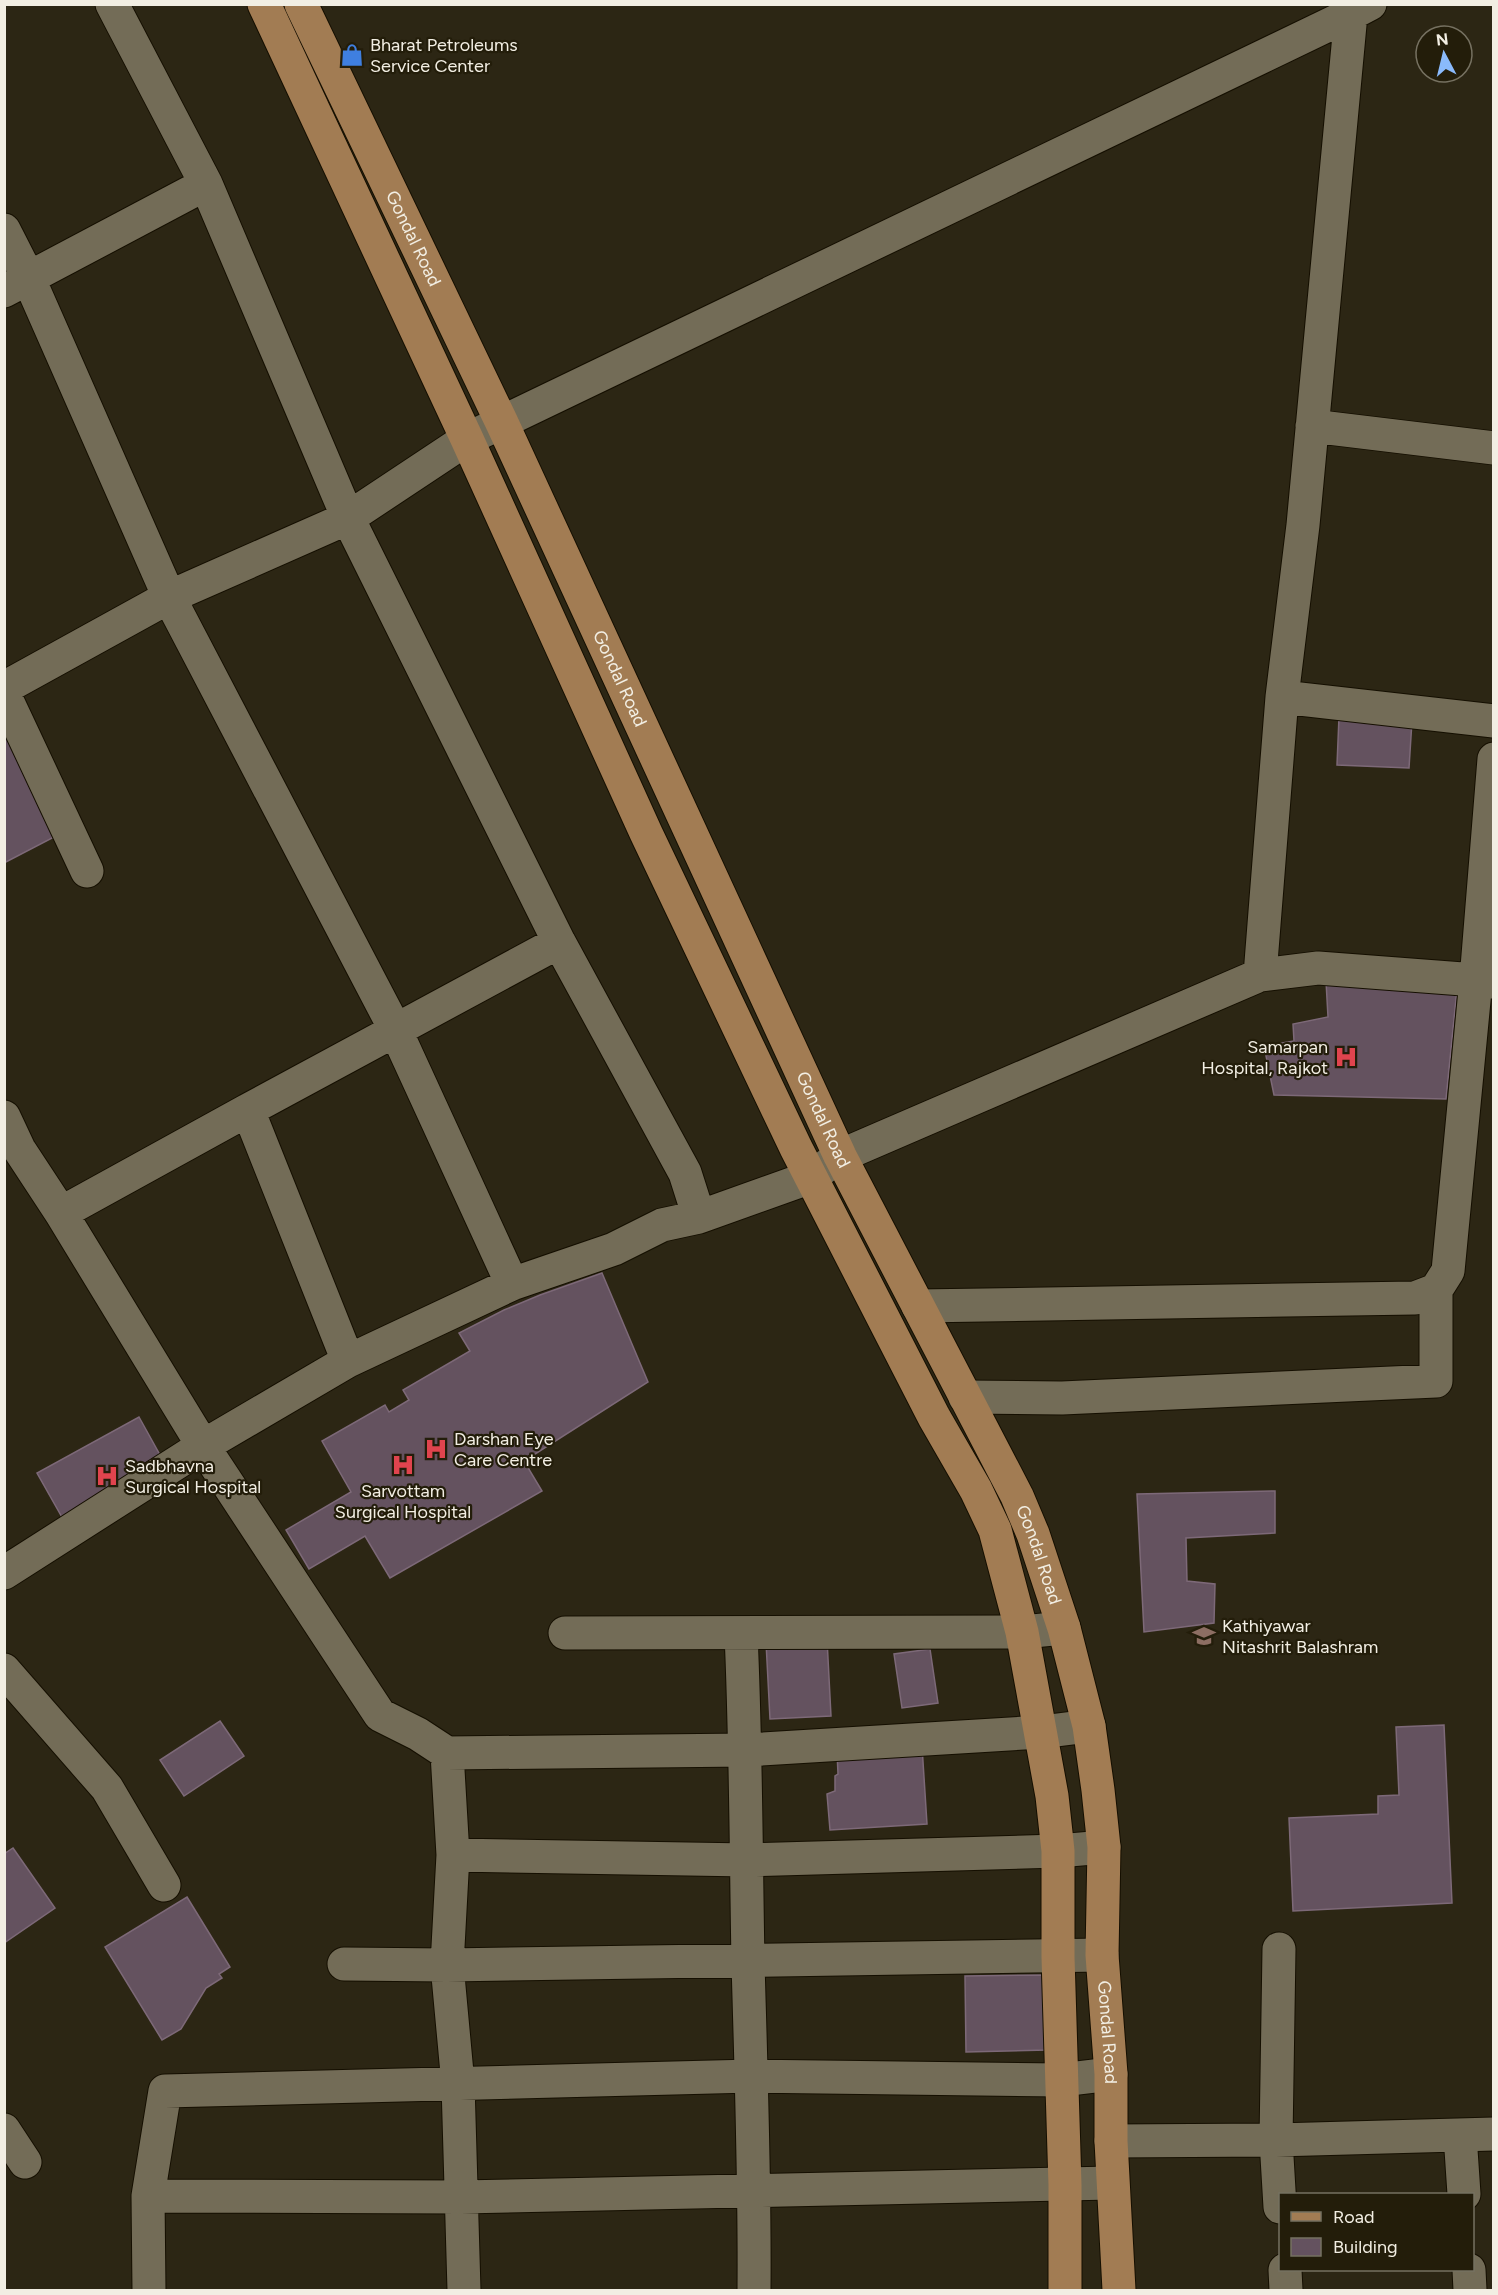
<svg xmlns="http://www.w3.org/2000/svg" width="1498" height="2295" font-family="Figtree,sans-serif">
<style>
.building{fill:#64525f;stroke:#7d6978;stroke-width:1.5}
.lines{fill:none;stroke-linecap:round;stroke-linejoin:round}
.minor-casing{stroke:#150f01;stroke-width:35}
.major-casing{stroke:#150f01;stroke-width:35}
.minor{stroke:#736c57;stroke-width:33}
.major{stroke:#a27c53;stroke-width:33}
.labels{text-anchor:middle;stroke-width:4.5;stroke-linejoin:round;paint-order:stroke}
.poi-label{font-size:18px;fill:#f2eee3;stroke:#231d0a;text-anchor:start}
.street-label{font-size:18px;fill:#f2eee3;stroke:#231d0a}
</style>
<rect width="100%" height="100%" fill="#2c2614"/>
<path class="building" d="M1339,717l73,4 -3,47 -72,-3z
M4,733l54,102 -54,28z
M1326,981l131,8 -11,110 -172,-4 -10,-49 30,-5 -1,-17 35,-7z
M602,1273l46,109 -124,79 18,30 -152,87 -25,-42 -56,33 -23,-39 65,-38 -29,-51 63,-36 4,7 20,-12 -6,-10 67,-39 -11,-18 45,-23 36,-15z
M139,1417l26,47 -102,55 -26,-46z
M1275,1491v42l-89,5 1,43 28,3 -1,39 -70,9 -7,-138z
M827,1639l4,77 -61,3 -4,-77z
M930,1649l8,54 -36,5 -8,-54z
M220,1721l24,35 -60,40 -24,-36z
M1444,1725l8,178 -159,8 -4,-93 89,-4v-18l21,-1 -3,-68z
M922,1746l5,78 -97,6 -3,-36 8,-3v-15l3,-2 -1,-23z
M13,1848l42,60 -51,35v-89z
M187,1897l43,70 -11,7 3,4 -16,10 -25,41 -19,11 -57,-93z
M1046,1975l1,75 -81,2 -1,-76z"/>
<g class="lines">
<g class="minor-casing">
<path id="minor" d="M112,4l94,180 142,334 211,424 126,231 14,44
M4,230l25,49 140,318 226,432 117,255
M4,291l202,-107
M1312,426l182,22
M4,688l165,-91 179,-79 119,-79 884,-425
M4,694l83,177
M1282,697l212,24
M1494,759l-18,221 18,2
M4,1117l15,32 42,64 142,233 145,-85 164,-77 102,-35 48,-24 37,-8 112,-40 29,-21 420,-181 22,-278 21,-172 48,-511 19,-10
M61,1213l187,-103
M918,1306l497,-8 21,-8 12,-19 28,-291 -158,-12 -58,7
M348,1361l-100,-251 311,-168
M965,1397l97,1 374,-17v-91
M4,1573l199,-127 177,269 38,19 29,19 6,102 -6,110 11,119 6,206
M565,1633l457,-1 42,-4
M741,1634c5,109 5,219 7,328 3,110 7,219 6,328
M4,1670l103,118 57,97
M447,1753l300,-3 294,-18 48,-6
M453,1855l295,5 310,-9 46,-4
M1279,1949l-3,191 4,67
M344,1964l103,1 655,-10
M4,2130l21,32
M1460,2135l4,59
M1111,2141l165,-1 218,-6
M148,2196l313,1 651,-14
M1285,2270l1,20
M1469,2270l1,20
M149,2290l-1,-94 17,-105 587,-15 309,4 50,-6"/>
</g>
<g class="major-casing">
<g id="major">
<path d="M264,4l203,435 179,394 150,315 138,269 42,73 19,40 27,102 30,164 6,55v106l7,228v105"/>
<path id="s1" d="M301,4l201,419 338,733 177,340 16,38 31,94 25,98 9,64 6,57 -2,108 9,119v67l8,149"/>
</g>
</g>
<use href="#minor" class="minor"/>
<use href="#major" class="major"/>
</g>
<defs>
<g id="shop-bare" transform="scale(1.8)"><path d="M-5-2.5h2.3a2.7 3.5 0 0 1 5.4 0H5L5.5 6h-11ZM-1.5-2.5h3a1.5 2.3 0 0 0-3 0Z" fill="#3f7fe0" stroke="#231d0a" stroke-width="2.5" paint-order="stroke"/></g>
<g id="hospital-bare" transform="scale(1.8)"><path d="M-5-5h3v3.5h4V-5h3V5h-3V1.5h-4V5h-3Z" fill="#e0444e" stroke="#231d0a" stroke-width="2.5" paint-order="stroke"/></g>
<g id="school-bare" transform="scale(1.8)"><path d="M0-5L7-2L0 1L-7-2ZM-4 1L0 2.5L4 1V4Q0 6-4 4Z" fill="#8d6e63" stroke="#231d0a" stroke-width="2.5" paint-order="stroke"/></g>
</defs>
<g fill-rule="evenodd">
<use href="#shop-bare" x="352" y="55"/>
<use href="#hospital-bare" x="1346" y="1057"/>
<use href="#hospital-bare" x="436" y="1449"/>
<use href="#hospital-bare" x="403" y="1465"/>
<use href="#hospital-bare" x="107" y="1476"/>
<use href="#school-bare" x="1204" y="1636"/>
</g>
<g class="labels">
<g class="poi-label">
<text x="370" y="51">Bharat Petroleums<tspan x="370" dy="21">Service Center</tspan></text>
<text x="1328" y="1053" text-anchor="end">Samarpan<tspan x="1328" dy="21">Hospital, Rajkot</tspan></text>
<text x="454" y="1445">Darshan Eye<tspan x="454" dy="21">Care Centre</tspan></text>
<text x="125" y="1472">Sadbhavna<tspan x="125" dy="21">Surgical Hospital</tspan></text>
<text x="403" y="1497" text-anchor="middle">Sarvottam<tspan x="403" dy="21">Surgical Hospital</tspan></text>
<text x="1222" y="1632">Kathiyawar<tspan x="1222" dy="21">Nitashrit Balashram</tspan></text>
</g>
<g class="street-label">
<text dy="6" stroke="none"><textPath href="#s1" startOffset="260">Gondal Road</textPath></text>
<text dy="6" stroke="none"><textPath href="#s1" startOffset="746">Gondal Road</textPath></text>
<text dy="6" stroke="none"><textPath href="#s1" startOffset="1232">Gondal Road</textPath></text>
<text dy="6" stroke="none"><textPath href="#s1" startOffset="1718">Gondal Road</textPath></text>
<text dy="6" stroke="none"><textPath href="#s1" startOffset="2204">Gondal Road</textPath></text>
</g>
</g>
<rect width="1498" height="2295" fill="none" stroke="#f2eee3" stroke-width="12"/>
<rect x="1279" y="2193" width="195" height="78" fill="#231d0a" stroke="#767161" stroke-width="1.5"/>
<rect x="1291" y="2212" width="30" height="9" fill="#a27c53" stroke="#767161" stroke-width="1.5"/>
<text x="1333" y="2223" font-size="18" fill="#f2eee3">Road</text>
<rect x="1291" y="2238" width="30" height="18" fill="#64525f" stroke="#767161" stroke-width="1.5"/>
<text x="1333" y="2253" font-size="18" fill="#f2eee3">Building</text>
<g transform="translate(1444 54) rotate(353)"><circle r="28" fill="#231d0a" stroke="#767161" stroke-width="1.5"/>
<path d="M0-4.5L10 22L0 15L-10 22Z" fill="#8abafc"/>
<text y="-9" font-size="16" font-weight="bold" text-anchor="middle" fill="#f2eee3">N</text>
</g>
</svg>
